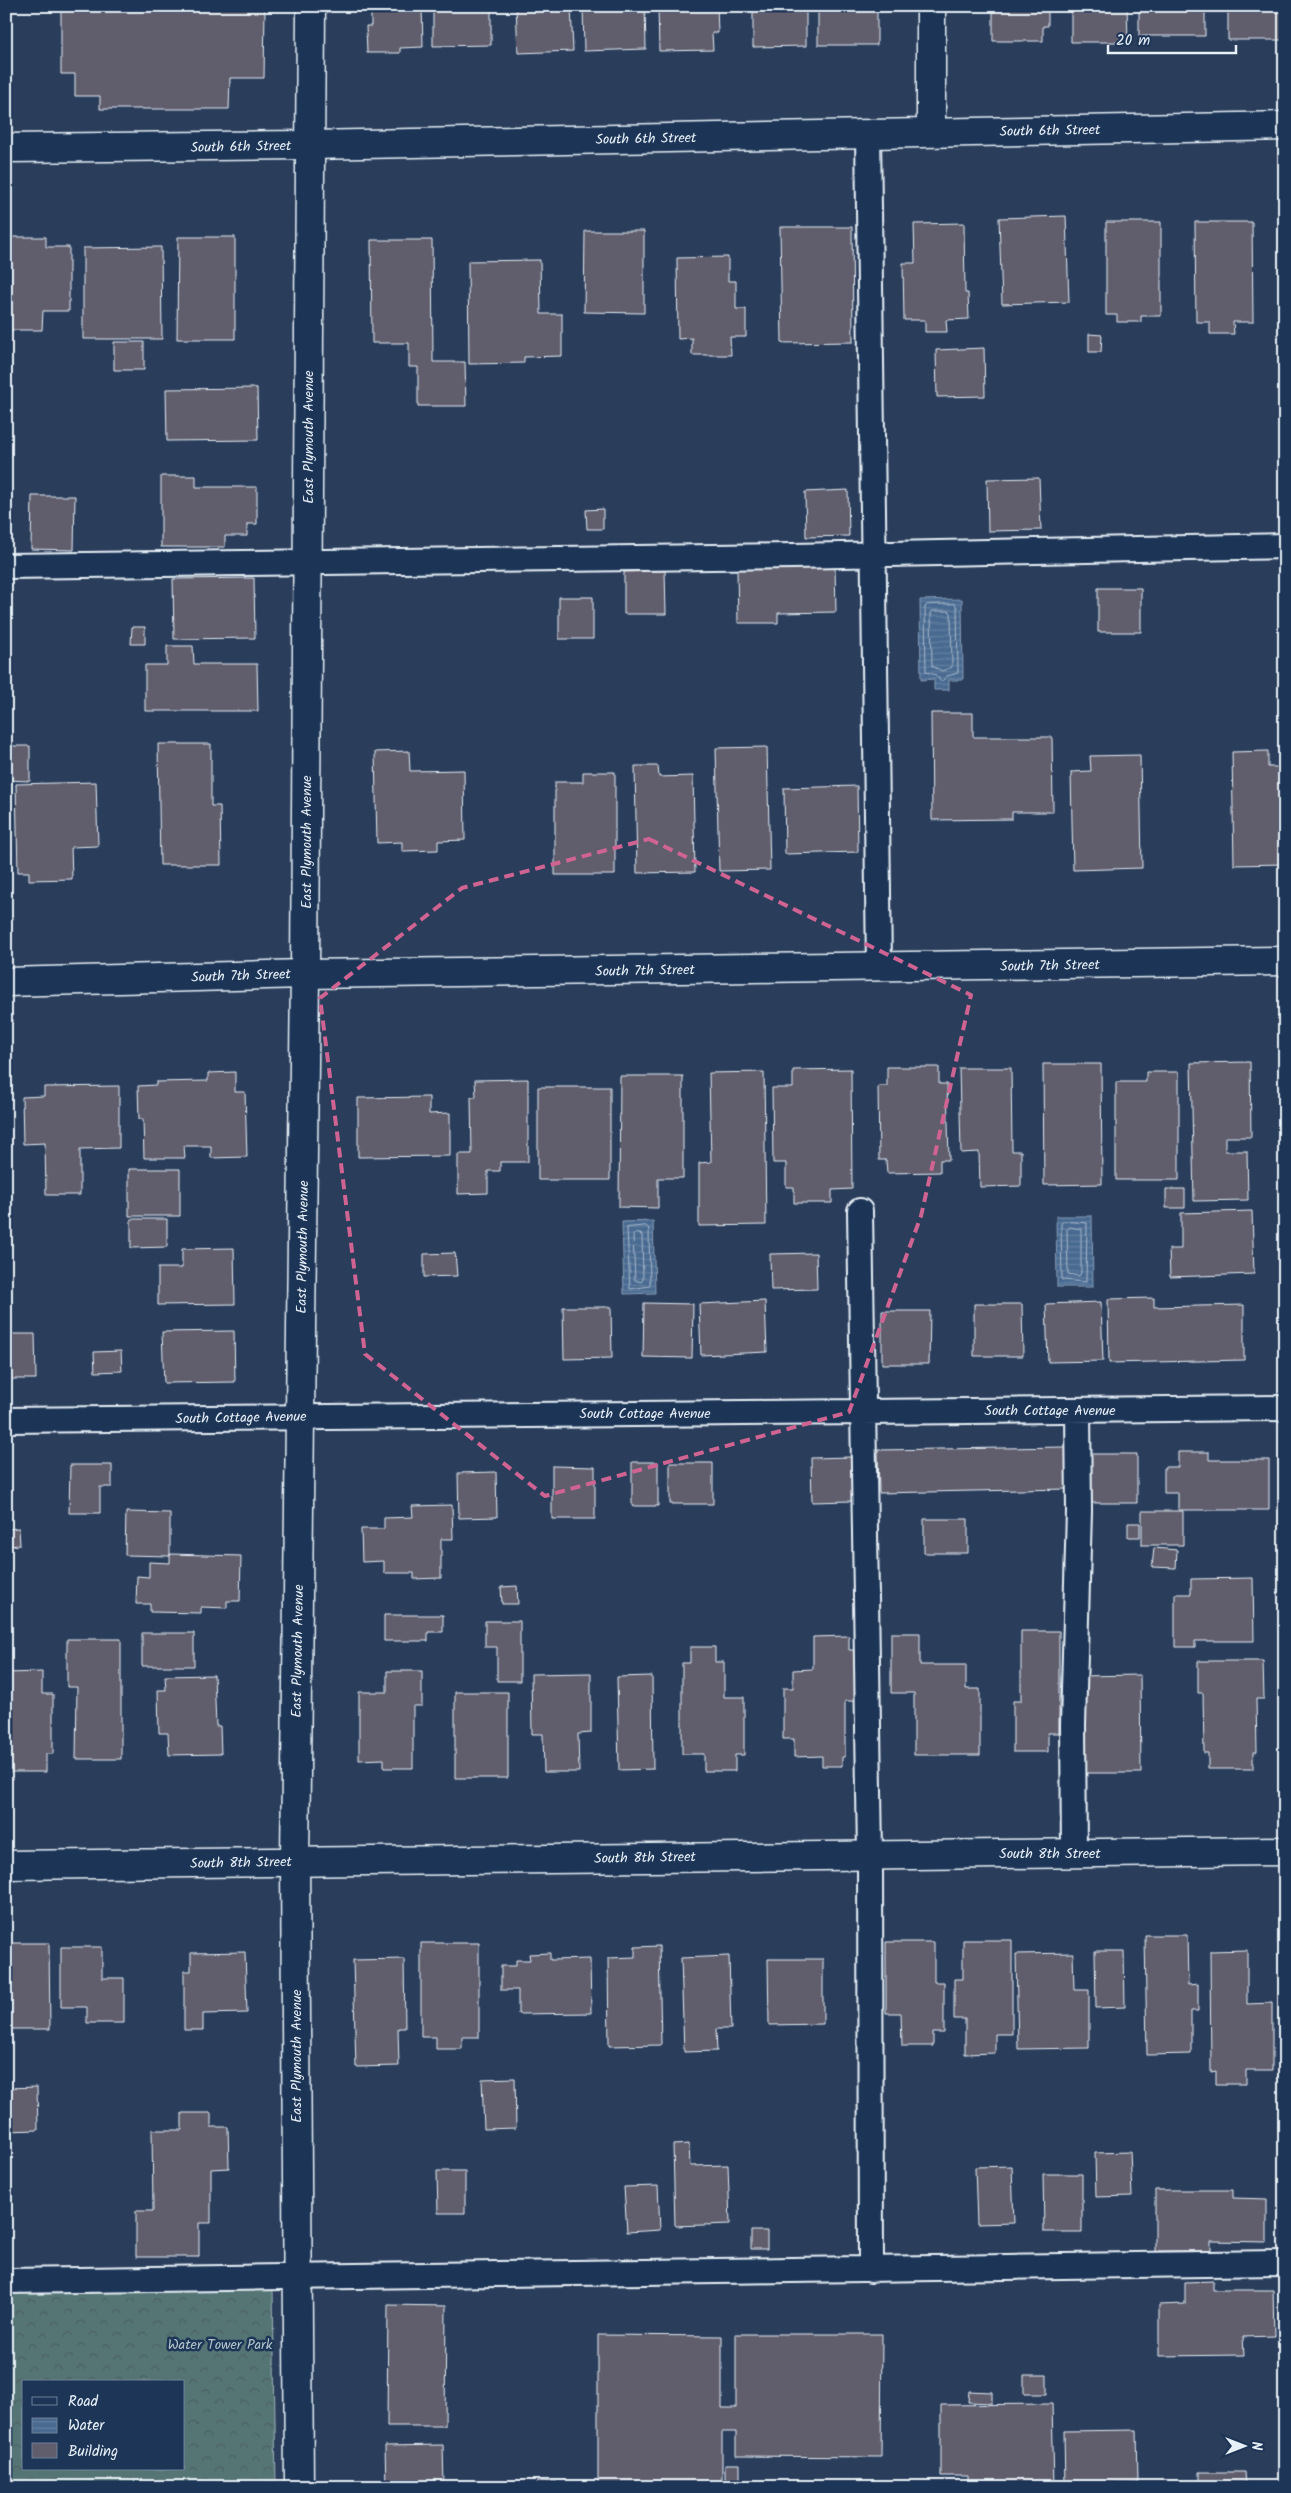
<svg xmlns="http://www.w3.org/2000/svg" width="1291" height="2493" font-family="Kalam,sans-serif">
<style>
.forest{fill:url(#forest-crowns);stroke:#9eb3b6;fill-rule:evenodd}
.water{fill:url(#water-rules);stroke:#89a0ba}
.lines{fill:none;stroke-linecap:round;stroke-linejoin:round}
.shore{stroke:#a9bbce;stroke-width:1}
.building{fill:#605d6c;stroke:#e8f1f8}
.lane-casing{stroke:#e8f1f8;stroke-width:28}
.street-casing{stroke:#e8f1f8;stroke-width:31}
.secondary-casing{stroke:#e8f1f8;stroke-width:31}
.lane{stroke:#1d3557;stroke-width:24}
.street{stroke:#1d3557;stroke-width:28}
.secondary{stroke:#1d3557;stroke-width:28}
.marked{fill:none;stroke:#cf6492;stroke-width:4;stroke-dasharray:10 6;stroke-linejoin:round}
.labels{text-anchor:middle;stroke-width:5;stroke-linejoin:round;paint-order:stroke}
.street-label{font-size:14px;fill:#e8f1f8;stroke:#1d3557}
.park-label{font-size:14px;fill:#b4c6ca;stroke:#1d3557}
</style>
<defs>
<pattern id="forest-crowns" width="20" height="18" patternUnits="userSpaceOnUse" patternTransform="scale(1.25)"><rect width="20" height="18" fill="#547575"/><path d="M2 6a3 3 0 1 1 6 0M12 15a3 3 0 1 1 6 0" fill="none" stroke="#4d5e60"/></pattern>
<pattern id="water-rules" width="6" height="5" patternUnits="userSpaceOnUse" patternTransform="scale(1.25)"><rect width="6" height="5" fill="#4a6a90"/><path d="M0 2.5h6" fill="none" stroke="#6480a0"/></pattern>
</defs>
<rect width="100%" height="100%" fill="#2a3d5b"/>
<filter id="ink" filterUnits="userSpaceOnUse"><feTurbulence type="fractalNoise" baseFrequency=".02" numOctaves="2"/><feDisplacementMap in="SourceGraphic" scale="10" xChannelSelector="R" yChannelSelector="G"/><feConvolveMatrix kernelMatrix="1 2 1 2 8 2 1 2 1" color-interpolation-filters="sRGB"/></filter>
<g filter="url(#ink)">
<path class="forest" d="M273,2290l3,197h-270v-194zM24,2382h160v87h-160z"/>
<path class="water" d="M962,599l1,81h-14v10h-15v-11l-13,1 -1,-80z
M1056,1216h36l1,71h-36z
M653,1221l2,72 -31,1 -2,-72z"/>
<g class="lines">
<path class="shore" d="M955,604l2,3 1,66 -11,3 -6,6 -5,-7 -10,-3 -1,-65 2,-2z
M933,611h16l2,2 1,54 -10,4 -10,-5 -1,-52z
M1064,1221l23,2 -1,59 -24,-2 -1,-56z
M646,1226l3,3 1,57 -20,3 -3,-61z
M1070,1227l11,2v44l-2,3 -11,-2 -1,-44z
M636,1233l6,2 1,45 -2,2 -6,-2 -2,-45z"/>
</g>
<path class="building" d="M61,6h204l-1,72h-34l-1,31h-129v-13h-25v-22h-14z
M371,6h51l1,41 -23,1v5h-33l-1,-27h5z
M433,6h58v39l-58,1z
M516,6h55l2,45 -55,2z
M583,6h62l1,43 -62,2z
M658,6h59l1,27h-6l1,17 -54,1z
M753,6h53v40l-53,1z
M818,6h59v39h-59z
M993,6h55v20h-5v15h-50z
M1071,6h56l1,36h-57z
M1139,6h66v30h-66z
M1228,6h55l1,34h-56z
M1066,216l3,86 -67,2 -3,-86z
M1106,222h55v94h-20v6h-24v-7h-11z
M1195,222h57l1,100h-20l1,12h-24v-12h-14z
M964,223l1,70h3l1,26 -23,1 1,12h-22v-12h-21l-1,-57h12l-1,-39z
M780,227h72l1,115 -71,1z
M585,231h59v82l-60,-1z
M11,237h35v10h23v64h-26l-1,19h-32z
M178,237h57v102h-58z
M371,240h61l1,122h32l1,44h-48v-39h-9v-24h-37z
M161,247l1,92h-79v-91z
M728,257v24h8v28h10v28h-16l1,18h-39v-17l-14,1 -1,-81z
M540,260l1,54h21v42l-38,1v6l-55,1 -1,-103z
M1283,307h2l-2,61z
M1089,334l13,1 -1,17h-12z
M114,342h30v28h-30z
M984,348l1,48 -48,1 -1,-47z
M257,388l1,52 -91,1 -1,-52z
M161,476h35v11h61v37h-10v12h-22v11h-64z
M1039,478l2,52 -53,1 -1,-52z
M848,490l1,46 -43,1 -1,-45z
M32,496h43l-1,54 -43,-1z
M603,509v20h-16l-1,-19z
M835,568l1,44 -58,1v10h-40l-1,-54z
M665,571l1,43h-42v-42z
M254,578l1,60 -81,1 -1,-60z
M1098,588h43v44h-43z
M559,597h34v42h-34z
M132,627h13v17h-14z
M167,646h26l1,18h63l1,47h-113v-46h22z
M931,713h42v24h79l1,75h-41v7l-80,1z
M158,744h53v62h9l1,59h-61z
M6,746h24v35l-24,-1z
M767,747l3,123 -51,1 -3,-123z
M409,751l1,20 54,-1 1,70 -27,1v9l-36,1v-9l-25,1 -2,-91z
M1268,751v16h17v97l-51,1 -2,-113z
M1140,755l2,113 -69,2 -2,-98 20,-1 -1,-15z
M635,766h23l1,11 34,-1 2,96 -58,1z
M583,772h32v103h-60v-93h28z
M96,782l2,64 -27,1 1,32 -43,1v-8h-11l-2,-88z
M857,786l1,66 -73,2 -1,-66z
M1250,1062l1,75h-26v14h22l1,49 -54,1 -3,-138z
M1043,1064h58l1,120 -58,1z
M887,1067h52v17h8l2,76h-9v12l-53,1 -1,-13h-7l-1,-74h9z
M959,1068h52l1,83h9v35l-41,1 -1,-35 -18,1z
M851,1069l1,120 -20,1v13h-38v-16h-8v-24h-13l-1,-75h21v-18z
M235,1072v20h10l2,65 -36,1v-12h-27l1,12h-41l-1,-39h-4l-1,-33 18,-1v-3l52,-1v-8z
M764,1072l2,153 -67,1v-63l12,-1 -2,-89z
M1146,1072h33v108h-63v-98h30z
M620,1076h63v102h-25v30l-39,-1z
M528,1079v83h-28v9h-12v22l-30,1v-40h14l-1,-57h5l-1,-17z
M119,1086v62l-39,1v46h-34l-1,-52 -22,1 -1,-47 22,-1v-9z
M538,1087h72v93h-72z
M429,1097v17l21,-1v43l-92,1v-59z
M129,1169h51v47h-51z
M1166,1189h19v19h-19z
M1252,1211l2,63 -84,3 -1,-28h12v-36z
M131,1219h36v28l-36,1z
M234,1248l1,56 -77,1v-37h24v-19z
M455,1253l2,23 -33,1v-23z
M816,1253l1,36 -46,1 -1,-36z
M1154,1298v9l90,-2v55l-135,3 -1,-64z
M765,1301l2,51 -66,3 -2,-51z
M1101,1302l2,59 -55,1 -2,-58z
M644,1303l49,1 -1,54 -49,-1z
M974,1304h48l1,52h-49z
M563,1307h48l1,51 -48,1z
M882,1311h48l-1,53h-47z
M234,1331l1,51 -71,1 -2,-51z
M6,1334h29l1,45h-30z
M121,1351l1,20 -27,1 -1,-20z
M1066,1447l1,42 -188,4 -1,-43z
M1178,1452h31v8h60v50h-91v-17h-14v-26h14z
M1089,1454h48v49h-48z
M851,1457l1,44 -40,1 -1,-44z
M632,1462h26v44h-26z
M670,1463h43v41h-43z
M70,1465h42v22h-12v26h-31z
M552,1466l43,1v52h-43z
M496,1472l1,45 -38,1 -1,-45z
M452,1505l1,34h-12v39l-27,1v-6h-30v-12l-22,1 -1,-33h23v-11l29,-1 -1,-11z
M1142,1511h41v34h-41z
M126,1512l44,1v43l-45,-1z
M924,1519h44v34h-44z
M1128,1523h12v14h-12z
M19,1528l1,17 -14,1v-17z
M1154,1548l23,2 -1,18 -24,-1z
M170,1554l71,2 -1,45h-13v7l-26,-1v6l-51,-1v-8h-14l1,-28 12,1v-15l21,1z
M1253,1578l1,63h-59v6h-20v-53h16v-15z
M517,1586l1,18h-16l-1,-17z
M384,1615h59v17h-15v9h-44z
M485,1621h35v60h-23v-34h-12z
M1021,1631h38v102h-11v19h-35v-51h8z
M142,1633h52v33h-52z
M891,1633h29v32h46v24h14v66h-66v-62h-23z
M849,1636v14h6l1,51h-11v56h-3v9h-20v-10l-28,1v-18h-11v-51h10v-18l20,-1v-32z
M67,1639h54v120h-45l1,-72h-10z
M690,1647h25v15h9v35h20v58h-9v16h-31v-17h-22v-91h8z
M1198,1661h65l1,38h-8l1,53h-4v17h-45v-16h-4l-1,-60h-5z
M387,1671h35v35h-9v62h-29v-9l-25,1v-68h28z
M42,1672v22h11v60h-7v18h-40v-99z
M591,1673v60l-13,1 1,38h-35l-1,-38h-11l-1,-60z
M214,1675l2,51h4l1,28 -52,1 -1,-22h-9l-1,-43h8l-1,-14z
M1140,1675l1,98h-59l-2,-97z
M652,1676l1,93 -34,1 -2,-93z
M455,1692h53v86h-53z
M1145,1935h42l1,50 10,-1v27h-7v43l-44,1z
M963,1940h49v94h-17v19l-30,1v-35h-11v-40h9z
M886,1942h48v40h10v51h-11v13h-31l-1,-33h-15z
M10,1943h39l1,86h-40z
M421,1943h58v94h-17v12h-26v-12h-15z
M659,1946l2,99 -52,1 -1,-88 27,-1v-10z
M61,1947h41v31h22v45h-37v-16h-26z
M1247,1950v54l25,-1v67h-26v14h-30v-13l-5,1 -1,-121z
M1095,1951h29l1,56 -29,1z
M245,1952l2,61 -44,1v16h-19v-59h7v-18z
M550,1953v7l40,-1 1,54 -73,1v-24h-17v-24h15v-6h14l-1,-6z
M1073,1953l1,37h15v58l-71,1 -2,-95z
M729,1956l2,73h-15l1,22 -33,1 -3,-94z
M404,1959l1,69h-7l1,38 -43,1 -3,-107z
M768,1959h55v65l-54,1z
M515,2078l1,50 -32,1 -2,-50z
M37,2087l1,43 -32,1v-43z
M182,2113h29v14h17l1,41 -18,1v54h-12v34h-63v-46h17l-1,-81h30z
M689,2144l1,22 38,-1 2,59 -55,2 -2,-81z
M1130,2152l2,44 -36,1 -1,-44z
M1012,2166l2,57 -37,1 -2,-57z
M437,2171h28v42h-27z
M1043,2174h39v58h-38z
M658,2186l2,44 -33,2 -3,-45z
M1155,2190h78v8l34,1v43l-56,-1v10h-56z
M751,2231h16v18h-16z
M1213,2281v9h60l1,46 -31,1 1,18 -85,1v-51l26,-1v-22z
M388,2305l58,1 -1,120h-58z
M736,2334h146l-1,123 -145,-1v-24h-14v55h-124v-152l124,1v72h14z
M1024,2375h23v19h-23z
M969,2391l23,1v11l-24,-1z
M1052,2404l2,83h-86v-11h-27v-71z
M1137,2430l1,52 -24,1v4h-49l-1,-56z
M443,2445l1,42h-58l-1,-41z
M725,2464h15v23h-15z
M1200,2472h45l1,14 16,1h-62z
M537,2481l20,1 -1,5h-19z"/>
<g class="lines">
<g class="lane-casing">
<path id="lane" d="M868,133l11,834
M6,566l787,-10 492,-10
M860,1211l10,643 1,416
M6,1420l1279,-12
M1074,1853l-1,-128 6,-214 -1,-101
M6,2281l1279,-18"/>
</g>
<g class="street-casing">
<path id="street" d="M931,6v127
M6,148l304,-3 975,-19
M6,982l299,-8 980,-13
M6,1865l1279,-14"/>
</g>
<g class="secondary-casing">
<path id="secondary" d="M299,2487l-4,-626 10,-887 6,-968"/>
</g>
<use href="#lane" class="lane"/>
<use href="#street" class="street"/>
<use href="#secondary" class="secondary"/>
</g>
</g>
<path class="marked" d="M649,839l322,156 -50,221 -72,196 -304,84 -180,-142 -45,-356 142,-110z"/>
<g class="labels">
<g class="street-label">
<text transform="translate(1050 130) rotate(-1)" y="5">South 6th Street</text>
<text transform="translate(646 138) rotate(-1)" y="5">South 6th Street</text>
<text transform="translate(241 146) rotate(-1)" y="5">South 6th Street</text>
<text transform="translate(308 437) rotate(-90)" y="5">East Plymouth Avenue</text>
<text transform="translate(306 842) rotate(-90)" y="5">East Plymouth Avenue</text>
<text transform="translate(1050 965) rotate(-1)" y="5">South 7th Street</text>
<text transform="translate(645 970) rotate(-1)" y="5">South 7th Street</text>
<text transform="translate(241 975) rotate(-2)" y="5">South 7th Street</text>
<text transform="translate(302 1247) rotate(-89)" y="5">East Plymouth Avenue</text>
<text x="1050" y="1415">South Cottage Avenue</text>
<text x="645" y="1418">South Cottage Avenue</text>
<text transform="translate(241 1417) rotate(-1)" y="5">South Cottage Avenue</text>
<text transform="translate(297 1651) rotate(-89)" y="5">East Plymouth Avenue</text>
<text x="1050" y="1858">South 8th Street</text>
<text transform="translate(645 1857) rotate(-1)" y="5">South 8th Street</text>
<text transform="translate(241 1862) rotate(-1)" y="5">South 8th Street</text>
<text transform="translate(296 2056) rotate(-90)" y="5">East Plymouth Avenue</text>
</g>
<g class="park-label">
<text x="220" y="2349">Water Tower Park</text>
</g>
</g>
<rect width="1291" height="2493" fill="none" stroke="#1d3557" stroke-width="25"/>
<rect x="12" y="12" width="1266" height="2468" fill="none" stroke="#e8f1f8" stroke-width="2" filter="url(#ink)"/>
<rect x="22" y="2380" width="162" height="90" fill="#1d3557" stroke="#6e8097"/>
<rect x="32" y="2397" width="25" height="8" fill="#1d3557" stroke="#6e8097"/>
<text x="68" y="2406" font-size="15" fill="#e8f1f8">Road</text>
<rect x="32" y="2418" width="25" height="15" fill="url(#water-rules)" stroke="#6e8097"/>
<text x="68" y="2430" font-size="15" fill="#e8f1f8">Water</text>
<rect x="32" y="2443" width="25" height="15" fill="#605d6c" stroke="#6e8097"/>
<text x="68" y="2456" font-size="15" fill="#e8f1f8">Building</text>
<g transform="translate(1244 2446) rotate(90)" stroke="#1d3557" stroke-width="4" paint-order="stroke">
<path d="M0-4L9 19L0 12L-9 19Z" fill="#e8f1f8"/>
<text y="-8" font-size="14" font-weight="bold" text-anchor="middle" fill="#e8f1f8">N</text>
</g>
<path d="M1108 45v8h128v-8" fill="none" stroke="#e8f1f8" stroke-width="2.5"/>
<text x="1116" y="45" font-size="15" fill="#e8f1f8" stroke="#1d3557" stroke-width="4" paint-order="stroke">20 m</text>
</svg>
